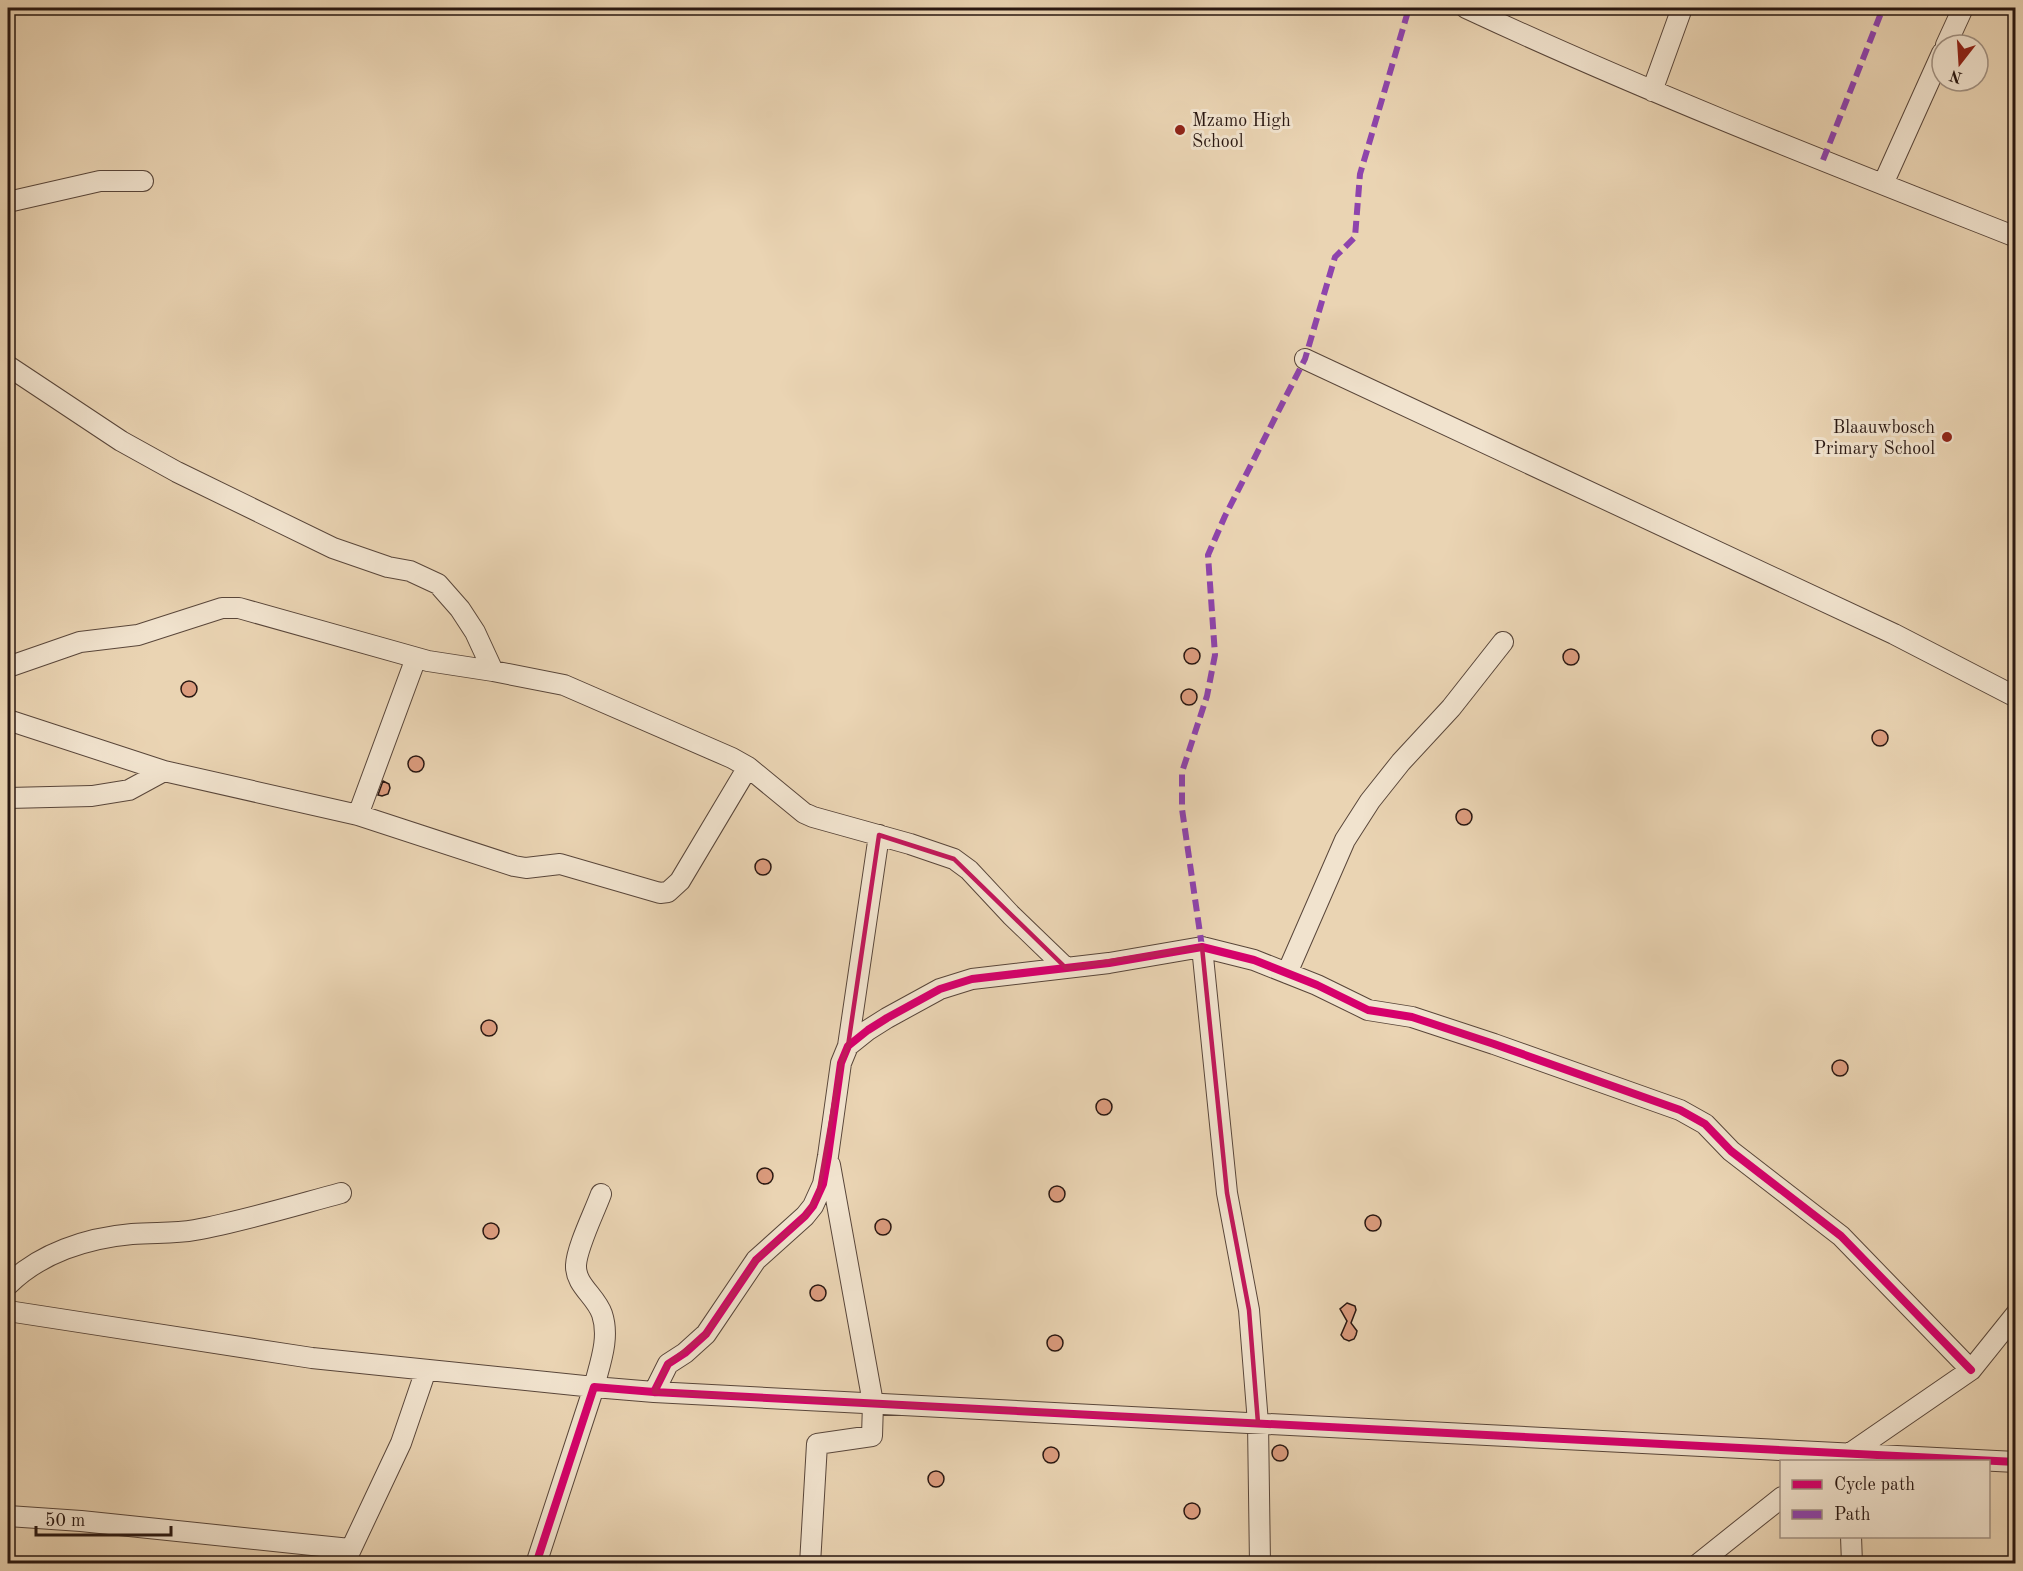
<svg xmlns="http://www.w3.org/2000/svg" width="2023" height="1571" font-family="'Old Standard TT',serif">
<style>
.building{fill:#db9b7d;stroke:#291711;stroke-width:1.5}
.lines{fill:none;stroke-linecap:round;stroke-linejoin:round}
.minor-casing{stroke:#59463a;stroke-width:22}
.minor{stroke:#f1e3ce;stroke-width:20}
.quiet{stroke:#8e44ad;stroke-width:6;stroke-dasharray:12 6;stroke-linecap:butt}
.cycleway-casing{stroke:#f1e3ce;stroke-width:11}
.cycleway{stroke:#d6006c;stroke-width:8}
.marked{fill:none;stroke:#c2185b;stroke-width:4.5;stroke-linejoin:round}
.poi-dot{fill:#8f2418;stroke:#f1e3ce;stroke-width:2}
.labels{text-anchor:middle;stroke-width:6;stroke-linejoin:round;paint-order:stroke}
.poi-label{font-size:18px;fill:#291711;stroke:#f1e3ce;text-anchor:start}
</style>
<rect width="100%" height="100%" fill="#ead4b3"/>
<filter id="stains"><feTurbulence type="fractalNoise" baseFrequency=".00333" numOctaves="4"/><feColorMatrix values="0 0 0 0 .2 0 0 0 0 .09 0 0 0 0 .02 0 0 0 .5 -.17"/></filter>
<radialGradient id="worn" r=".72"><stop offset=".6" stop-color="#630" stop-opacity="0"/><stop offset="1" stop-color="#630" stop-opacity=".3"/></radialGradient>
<path class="building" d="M1184 656a8 8 0 1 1 16 0a8 8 0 1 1-16 0Z
M1563 657a8 8 0 1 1 16 0a8 8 0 1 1-16 0Z
M181 689a8 8 0 1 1 16 0a8 8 0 1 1-16 0Z
M1181 697a8 8 0 1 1 16 0a8 8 0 1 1-16 0Z
M1872 738a8 8 0 1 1 16 0a8 8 0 1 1-16 0Z
M408 764a8 8 0 1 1 16 0a8 8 0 1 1-16 0Z
M383,781l6,3 1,4 -2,6 -6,2 -4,-1z
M1456 817a8 8 0 1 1 16 0a8 8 0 1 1-16 0Z
M755 867a8 8 0 1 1 16 0a8 8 0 1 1-16 0Z
M481 1028a8 8 0 1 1 16 0a8 8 0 1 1-16 0Z
M1832 1068a8 8 0 1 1 16 0a8 8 0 1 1-16 0Z
M1096 1107a8 8 0 1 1 16 0a8 8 0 1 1-16 0Z
M757 1176a8 8 0 1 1 16 0a8 8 0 1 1-16 0Z
M1049 1194a8 8 0 1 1 16 0a8 8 0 1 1-16 0Z
M1365 1223a8 8 0 1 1 16 0a8 8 0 1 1-16 0Z
M875 1227a8 8 0 1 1 16 0a8 8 0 1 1-16 0Z
M483 1231a8 8 0 1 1 16 0a8 8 0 1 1-16 0Z
M810 1293a8 8 0 1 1 16 0a8 8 0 1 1-16 0Z
M1347,1303l8,3 1,4 -5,13 6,8 -1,4 -2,4 -5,2 -5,-2 -3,-4 6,-14 -7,-12z
M1047 1343a8 8 0 1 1 16 0a8 8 0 1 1-16 0Z
M1272 1453a8 8 0 1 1 16 0a8 8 0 1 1-16 0Z
M1043 1455a8 8 0 1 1 16 0a8 8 0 1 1-16 0Z
M928 1479a8 8 0 1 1 16 0a8 8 0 1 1-16 0Z
M1184 1511a8 8 0 1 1 16 0a8 8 0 1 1-16 0Z"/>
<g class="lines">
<g class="minor-casing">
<path id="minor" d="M1466,8c180,84 365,156 550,229
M1946,45l17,-37
M1652,91l30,-83
M1883,184l59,-131
M8,202l92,-21h43
M1305,359l589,275 122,63
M8,366l113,75 56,31 156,76 55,19 22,4 28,13 22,25 15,23 18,39
M8,667l72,-25 58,-7 84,-27h17l189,53 65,10 71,14 168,73 16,9 56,46 9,4 97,27 44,15 15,11 42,45 55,53
M8,720l156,51 194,44 156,51 12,2 34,-4 100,29 8,-1 12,-11 68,-114
M8,798l84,-2 37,-6 35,-19
M358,815l58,-157
M1202,947l25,246 22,117 9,113 2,141
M1287,973l58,-133 25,-39 31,-39 50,-54 52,-66
M848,1046l31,-211
M8,1285c32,-32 79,-47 124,-51 21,-2 42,0 63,-4 49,-9 98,-24 146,-37
M8,1311l304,47 282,29c6,-24 16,-49 8,-73 -6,-18 -27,-29 -26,-49 1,-18 18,-52 25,-71
M654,1392l14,-28 17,-11 21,-19 50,-74 49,-44 8,-10 10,-22 5,-28 13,-93 7,-17 20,-16 19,-12 53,-29 32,-10 137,-16 93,-16 52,13 63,25 51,25 44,7 82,27 186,66 25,14 26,27 110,85 130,134
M1849,1454l122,-84 45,-56
M8,1516l73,5 269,28
M1851,1536l1,28
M344,1564l57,-121 25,-73
M536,1564l58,-177 60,5c454,23 908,49 1362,70
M810,1564l7,-120 55,-8 1,-33 -43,-238
M1698,1564l84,-67"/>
</g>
<use href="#minor" class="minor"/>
<path class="quiet" d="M1823,160l60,-152
M1202,947l-20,-138v-37l25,-76 8,-41 -7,-100 17,-39 80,-157 30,-102 20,-20 5,-63 49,-166"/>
<g class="cycleway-casing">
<path id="cycleway" d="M654,1392l14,-28 17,-11 21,-19 50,-74 49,-44 8,-10 10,-22 5,-28 13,-93 7,-17 20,-16 19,-12 53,-29 32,-10 137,-16 93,-16 52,13 63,25 51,25 44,7 82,27 186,66 25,14 26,27 110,85 130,134
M536,1564l58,-177 60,5c454,23 908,49 1362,70"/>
</g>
<use href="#cycleway" class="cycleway"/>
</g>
<path class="marked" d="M879,835l75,24 112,109 136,-21 25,246 22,117 9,113 -604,-31 14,-28 38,-30 50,-74 49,-44 13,-20 23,-133 7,-17z"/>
<g class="poi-dot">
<circle cx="1180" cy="130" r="6"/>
<circle cx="1947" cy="437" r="6"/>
</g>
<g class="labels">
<g class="poi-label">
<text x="1192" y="126">Mzamo High<tspan x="1192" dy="21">School</tspan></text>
<text x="1935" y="433" text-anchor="end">Blaauwbosch<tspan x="1935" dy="21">Primary School</tspan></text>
</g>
</g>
<rect width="2023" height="1571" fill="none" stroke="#ead4b3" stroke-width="30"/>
<rect x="9" y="9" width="2005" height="1553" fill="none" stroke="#291711" stroke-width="3"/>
<rect x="15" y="15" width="1993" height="1541" fill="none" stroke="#291711" stroke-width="1.5"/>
<rect x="1780" y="1460" width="210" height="78" fill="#f1e3ce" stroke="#a19182" stroke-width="1.5"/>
<rect x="1792" y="1480" width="30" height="9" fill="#d6006c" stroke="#a19182" stroke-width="1.5"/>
<text x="1834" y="1490" font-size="18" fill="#291711">Cycle path</text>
<rect x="1792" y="1510" width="30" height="9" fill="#8e44ad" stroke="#a19182" stroke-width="1.5"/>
<text x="1834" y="1520" font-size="18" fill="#291711">Path</text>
<g transform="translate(1960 63) rotate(197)"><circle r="28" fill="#f1e3ce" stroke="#a19182" stroke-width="1.5"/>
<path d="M0-4.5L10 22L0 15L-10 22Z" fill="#8f2418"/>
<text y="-9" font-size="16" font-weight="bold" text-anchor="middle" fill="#291711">N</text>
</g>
<path d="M36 1526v9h135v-9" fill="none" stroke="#291711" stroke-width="3"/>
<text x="45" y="1526" font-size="18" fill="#291711" stroke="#f1e3ce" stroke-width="4.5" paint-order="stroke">50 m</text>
<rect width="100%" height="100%" filter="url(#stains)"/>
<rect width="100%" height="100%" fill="url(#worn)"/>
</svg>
